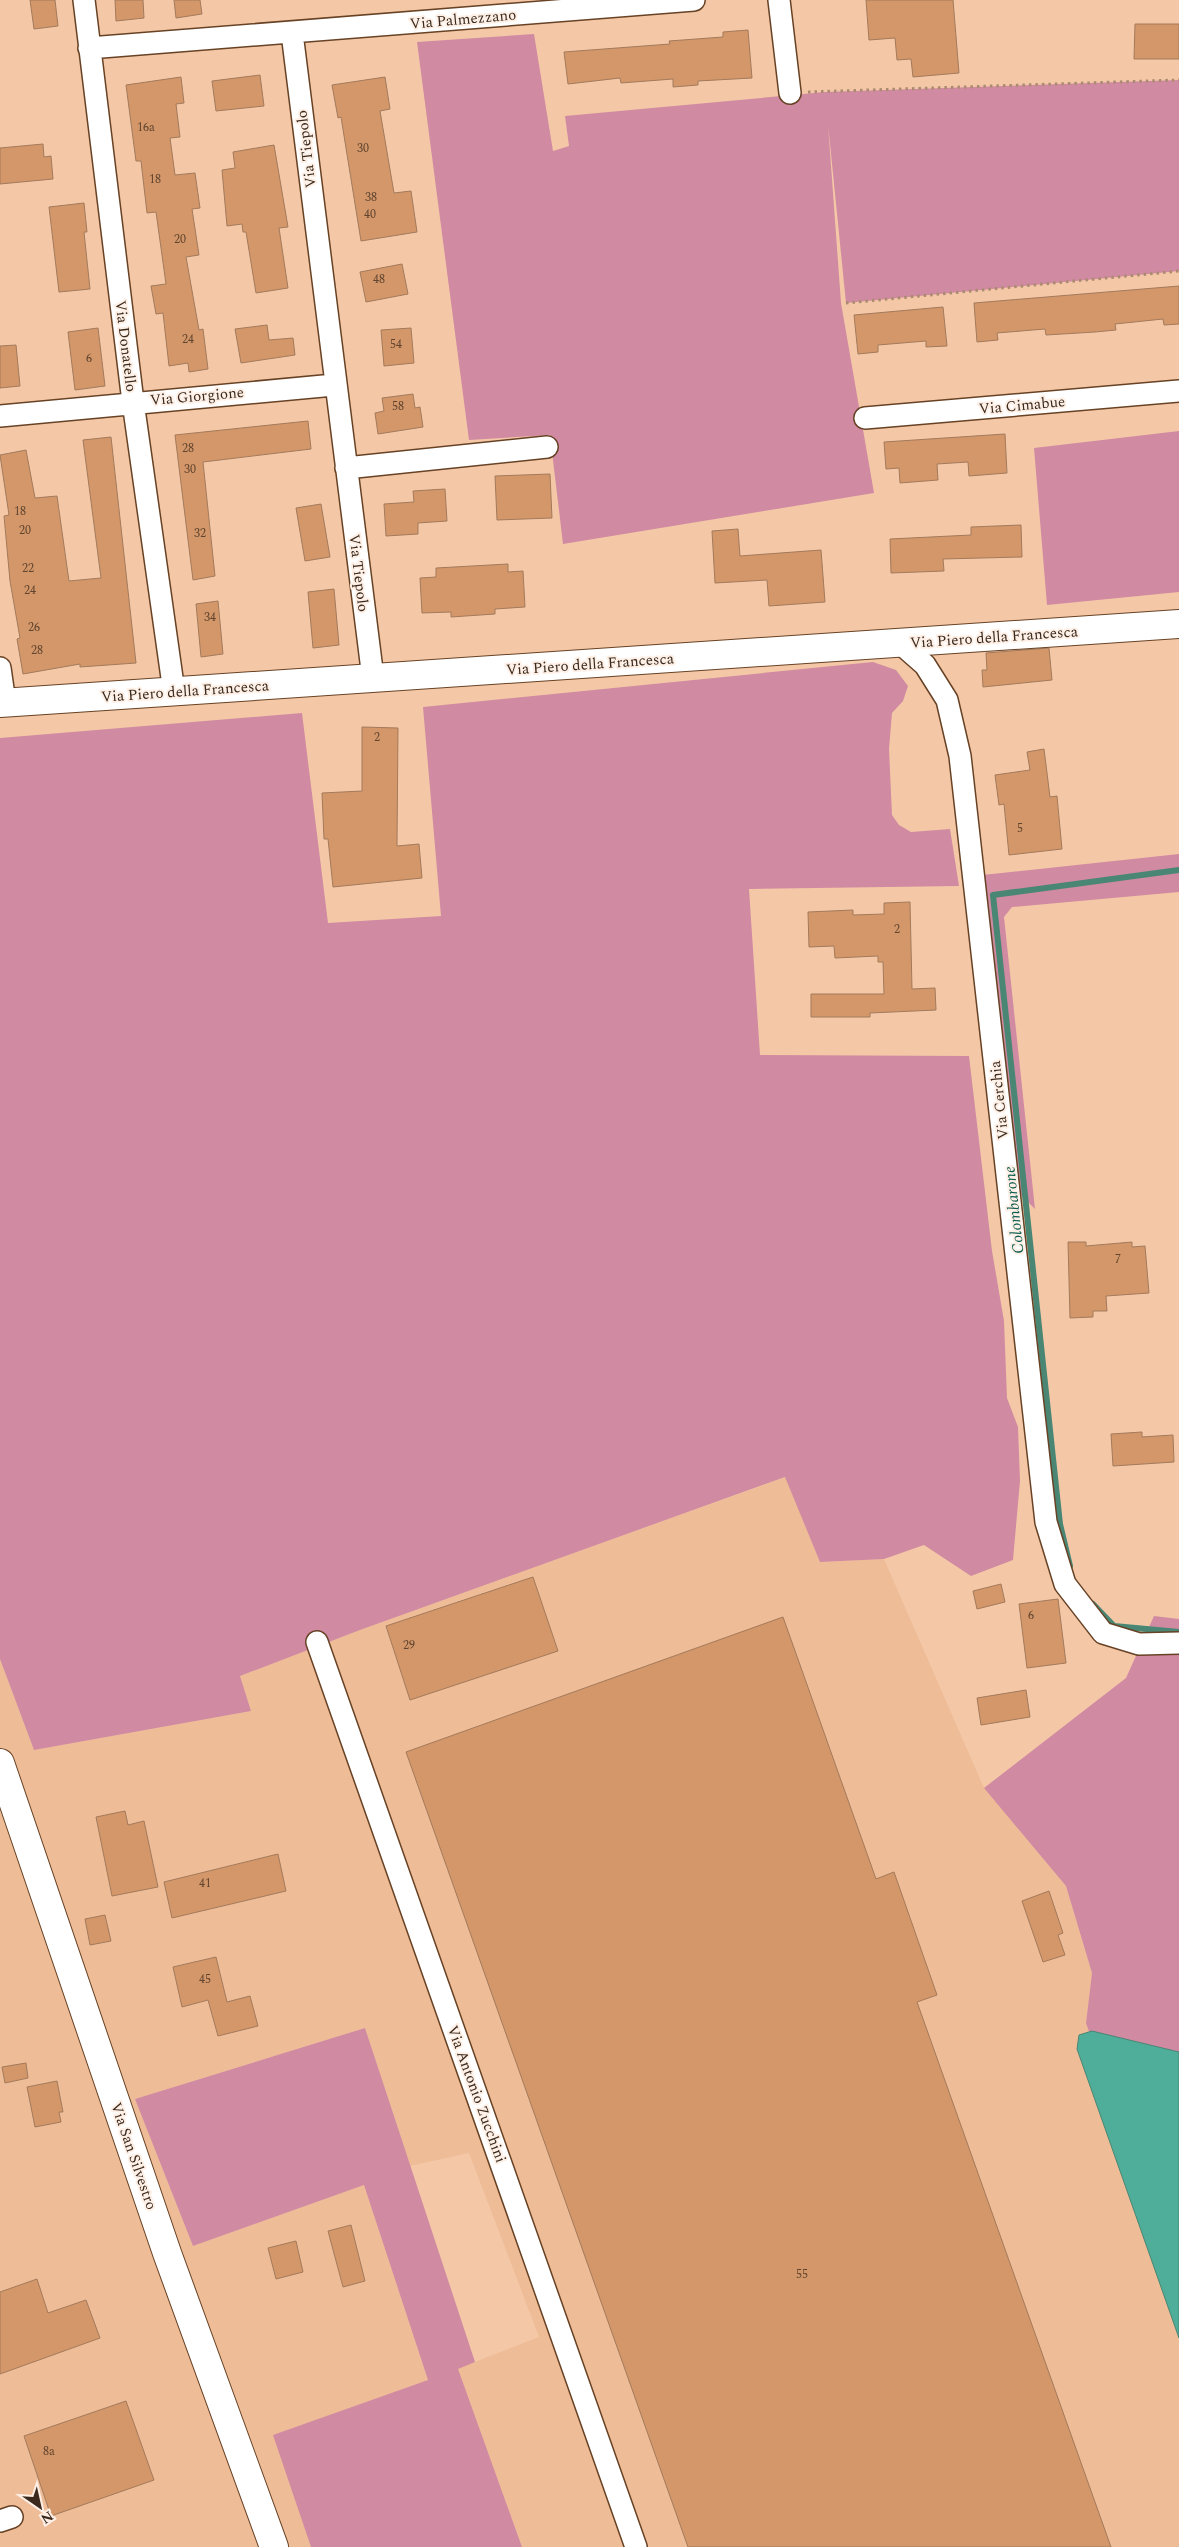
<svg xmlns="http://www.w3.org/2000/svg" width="1179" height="2547" font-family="Spectral,serif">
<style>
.built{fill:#eebc97}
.green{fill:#d08aa2}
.water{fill:#4fae9a;stroke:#498674}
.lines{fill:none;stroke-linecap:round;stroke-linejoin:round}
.stream{stroke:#498674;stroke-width:6}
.building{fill:#d39769;stroke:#a37a5c}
.street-casing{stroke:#674225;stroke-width:24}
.primary-casing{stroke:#674225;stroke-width:30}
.path{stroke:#ab8a70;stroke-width:3;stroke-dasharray:2.5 4;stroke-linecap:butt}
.street{stroke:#fff;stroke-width:21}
.primary{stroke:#fff;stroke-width:28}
.labels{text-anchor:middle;stroke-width:4;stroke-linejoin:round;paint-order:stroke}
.number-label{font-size:12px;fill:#60442f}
.street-label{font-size:15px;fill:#3a291c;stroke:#fef0e6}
.water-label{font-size:16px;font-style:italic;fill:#0c5c4f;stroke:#fef0e6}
</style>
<rect width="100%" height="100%" fill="#f4c8a7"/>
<path class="built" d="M786,1477l34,85 64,-3 100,229 82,98 26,87 -6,50 93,270v254h-657l-65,-178 82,-32 -70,-184 -59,13 -45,-138 -230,71 58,147 171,-61 64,195 -154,55 37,112h-311v-888l34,91 217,-39 -11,-35 120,-46z"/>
<path class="green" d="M534,34l19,117 16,-5 -4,-30 260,-24 354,-12v191l-333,32 -18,-179 13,179 33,190 -311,51 -13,-109 -81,5 -52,-398z
M1179,431v161l-132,13 -13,-157z
M873,662l23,8 12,16 -5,15 -11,12 -3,36 3,66 7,10 12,7 39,-3 9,57 -210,3 11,166 209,1 23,195 12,70 3,77 11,29 2,54 -7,79 -42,16 -47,-31 -40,14 -64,3 -35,-85 -425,153 -120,46 11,35 -217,39 -34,-91v-921l302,-25 26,210 113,-7 -18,-209z
M1179,854v38l-167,15 -8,10 31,292 -15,-15 -38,-319z
M1154,1616l25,3v674l-93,-270 6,-50 -26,-87 -82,-98 142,-110z
M365,2028l110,334 -17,7 64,178h-211l-38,-112 155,-55 -64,-195 -171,61 -58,-147z"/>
<path class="water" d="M1092,2031l87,21v286l-102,-289 2,-14z"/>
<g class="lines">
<path class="stream" d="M1070,1566l-10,-42 -67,-629 186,-25
M1093,1604l21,22 65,6"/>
</g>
<path class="building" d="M30,0h25l3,26 -24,3z
M115,0h28l1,18 -28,3z
M174,0h26l2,14 -26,4z
M866,0h87l6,73 -46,4 -2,-18 -14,1 -2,-22 -26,2z
M1135,24h44v35h-45z
M748,30l4,48 -54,3v4l-25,2v-8l-52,4 -1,-5 -52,6 -4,-32 106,-8 -1,-3 54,-4v-5z
M260,75l4,31 -48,5 -4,-30z
M181,77l3,26 -8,1 4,33 -10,1 5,37 20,-2 5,35 -8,1 7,46 -13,2 13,73 4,-1 5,40 -19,3 -1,-9 -19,3 -6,-53 -7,1 -5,-28 15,-2 -10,-72 -9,1 -6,-52h-5l-10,-76z
M385,77l5,32 -10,2 14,82 17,-2 6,41 -56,9 -20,-124 -3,1 -6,-33z
M43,144l1,13 7,-1 2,23 -53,5v-36z
M274,145l14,82 -9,1 9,60 -32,5 -10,-61h-3l-1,-8 -15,2 -5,-56 13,-2 -2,-16z
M84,203l3,29h-3l6,57 -31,3 -10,-85z
M402,264l6,30 -42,8 -6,-30z
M1179,286v38l-15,1 -1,-6 -48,5 1,6 -21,2 -49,3 -1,-6 -48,4 1,7 -21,2 -3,-39z
M943,307l4,39 -21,1v-6l-48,4v7l-20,2 -4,-39z
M267,325l2,15 24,-2 2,17 -54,8 -6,-34z
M98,328l7,58 -30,4 -7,-58z
M411,328l3,35 -30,3 -3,-36z
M16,345l4,41 -20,2v-42z
M413,394l2,14 5,-1 3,20 -45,7 -3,-21 9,-2 -2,-13z
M308,421l3,28 -108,13 12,114 -22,4 -18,-145z
M1005,434l2,39 -38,3 -1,-14 -31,2 1,16 -38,3 -1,-15 -13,1 -2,-27z
M111,437l25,226 -56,4v-3l-57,10 -6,-35 3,-1 -10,-57 -6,-65 5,-1 -9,-60 26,-5 9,48 22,-2 12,85 32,-3 -18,-138z
M550,474l2,44 -55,2 -2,-44z
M445,489l2,32 -29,2v11l-32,2 -2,-32 30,-2 -1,-11z
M321,504l9,53 -25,4 -9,-53z
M1021,525l1,32 -79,2 1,12 -53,2 -1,-34 81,-4v-8z
M738,529l2,27 81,-6 4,52 -56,4 -2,-26 -52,3 -3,-52z
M508,564v8l15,-1 2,36 -30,2v5l-44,3v-5l-29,1 -2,-35 16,-1v-9z
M334,589l5,56 -26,3 -5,-56z
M218,601l5,53 -22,3 -5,-53z
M1049,648l3,32 -69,7 -1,-17h5l-1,-17z
M362,727l36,1 -1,118 22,-2 3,34 -89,9 -5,-48h-4l-2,-46 40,-2z
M1044,749l6,48 7,-1 5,53 -53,6 -5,-51 -5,1 -4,-30 35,-5 -3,-18z
M910,902l2,87 23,-1 1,22 -66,3v4h-59v-23h73l-1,-32h-5v-6l-43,2 -1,-12 -25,1 -1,-35 45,-2v5l31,-1v-11z
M1068,1242h18v4l46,-4v5l13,-1 4,47 -43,3 1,15h-14v6l-23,1z
M1142,1432v5l31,-2 1,27 -61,4 -2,-32z
M533,1577l25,74 -148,49 -24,-74z
M1001,1584l4,18 -28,7 -4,-18z
M1058,1599l8,64 -39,5 -8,-64z
M783,1617l93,262 18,-7 43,123 -20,7 194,545h-423l-282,-795z
M1026,1690l4,27 -49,8 -4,-27z
M125,1811l3,14 16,-4 14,66 -46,9 -16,-79z
M278,1854l8,37 -114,27 -8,-36z
M1049,1891l14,42 -5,2 7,20 -22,7 -21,-61z
M105,1915l6,26 -21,4 -5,-26z
M216,1957l11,45 23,-6 8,30 -40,10 -10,-36 -26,7 -9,-40z
M26,2063l2,15 -23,5 -3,-16z
M57,2081l6,31h-4l2,10 -26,5 -8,-40z
M351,2225l14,56 -22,6 -15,-56z
M296,2241l7,31 -27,7 -8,-31z
M37,2279l11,34 38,-13 14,38 -100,36v-82z
M126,2401l28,79 -103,36 -27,-80z"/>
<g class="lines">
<g class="street-casing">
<path id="street" d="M84,0l49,402 41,290
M779,0l11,93
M292,33l81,645
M89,48l605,-48
M0,416l334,-31
M865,418l314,-27
M346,468l201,-21
M900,643l25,22 22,35 13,56 86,766 19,62 38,49 36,11 40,-1
M0,668l5,35
M317,1642l319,905
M0,2521l12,-4"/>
</g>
<g class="primary-casing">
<path id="primary" d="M0,703l1179,-79
M0,1763l167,490 107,294"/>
</g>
<path class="path" d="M808,92l371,-12
M846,303l333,-32"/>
<use href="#street" class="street"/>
<use href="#primary" class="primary"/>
</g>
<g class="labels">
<g class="number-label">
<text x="146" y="131">16a</text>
<text x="363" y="152">30</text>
<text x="155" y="183">18</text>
<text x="371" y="201">38</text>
<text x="370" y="218">40</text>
<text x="180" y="243">20</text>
<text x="379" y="283">48</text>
<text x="188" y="343">24</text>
<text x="396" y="348">54</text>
<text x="89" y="362">6</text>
<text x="398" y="410">58</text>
<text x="188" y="452">28</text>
<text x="190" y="473">30</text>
<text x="20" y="515">18</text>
<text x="25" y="534">20</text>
<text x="200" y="537">32</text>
<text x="28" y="572">22</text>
<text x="30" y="594">24</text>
<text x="210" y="621">34</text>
<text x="34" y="631">26</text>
<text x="37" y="654">28</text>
<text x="377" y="741">2</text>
<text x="1020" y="832">5</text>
<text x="897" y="933">2</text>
<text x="1118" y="1263">7</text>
<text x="1031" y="1619">6</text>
<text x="409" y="1649">29</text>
<text x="205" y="1887">41</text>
<text x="205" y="1983">45</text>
<text x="802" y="2278">55</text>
<text x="49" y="2455">8a</text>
</g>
<g class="street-label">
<text transform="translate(463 19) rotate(-5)" y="5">Via Palmezzano</text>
<text transform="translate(306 149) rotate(-97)" y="5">Via Tiepolo</text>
<text transform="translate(126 346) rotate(83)" y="5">Via Donatello</text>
<text transform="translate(197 396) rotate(-5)" y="5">Via Giorgione</text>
<text transform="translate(1022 405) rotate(-5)" y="5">Via Cimabue</text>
<text transform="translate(359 573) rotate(83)" y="5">Via Tiepolo</text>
<text transform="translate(994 637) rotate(-4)" y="5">Via Piero della Francesca</text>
<text transform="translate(590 664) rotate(-4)" y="5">Via Piero della Francesca</text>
<text transform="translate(185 691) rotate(-4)" y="5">Via Piero della Francesca</text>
<text transform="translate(999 1100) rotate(-96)" y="5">Via Cerchia</text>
<text transform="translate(477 2094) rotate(70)" y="5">Via Antonio Zucchini</text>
<text transform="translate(134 2156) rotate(71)" y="5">Via San Silvestro</text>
</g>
<g class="water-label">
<text transform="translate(1013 1210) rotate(-96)" y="6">Colombarone</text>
</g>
</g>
<g transform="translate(40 2507) rotate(146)" stroke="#fef0e6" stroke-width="4" paint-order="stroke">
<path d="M0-4L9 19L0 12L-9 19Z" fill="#3a291c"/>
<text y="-8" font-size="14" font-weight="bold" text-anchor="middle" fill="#3a291c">N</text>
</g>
</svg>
